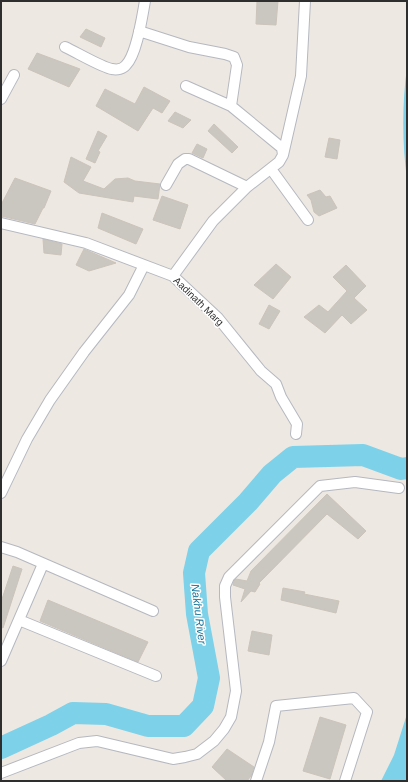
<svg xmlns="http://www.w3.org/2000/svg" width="408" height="782" font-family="Helvetica,sans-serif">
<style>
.water{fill:#7dd1e8}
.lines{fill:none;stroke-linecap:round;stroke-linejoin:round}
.river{stroke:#7dd1e8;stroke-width:22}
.building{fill:#cac6c0;stroke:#cac4bb}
.minor-casing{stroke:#b5b8c0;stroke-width:12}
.minor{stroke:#fff;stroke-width:10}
.labels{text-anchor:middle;stroke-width:3;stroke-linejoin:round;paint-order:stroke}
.street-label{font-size:10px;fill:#2e2e2e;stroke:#fff}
.water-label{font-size:11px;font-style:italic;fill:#177399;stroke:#fff}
</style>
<rect width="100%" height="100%" fill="#eee8e2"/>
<path class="water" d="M407,67v112c-5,-36 -5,-75 0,-112z
M407,714v67h-26l13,-26z"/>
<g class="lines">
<path class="river" d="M1,748l50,-23 22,-12 33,1 42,12h36l19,-20 6,-28 -12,-64 -3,-41 5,-22 49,-49 24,-28 21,-17 70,-2 38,14 6,-1"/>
</g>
<path class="building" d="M257,1h21l-2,24 -20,-1z
M86,29l19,9 -4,9 -21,-10z
M37,53l43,16 -11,18 -41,-18z
M144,87l26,14 -8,12 -9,-5 -15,23 -42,-25 9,-17 30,15z
M175,112l16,8 -8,8 -15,-7z
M214,124l24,23 -6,6 -24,-22z
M98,131l9,5 -9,15 2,1 -5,11 -9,-4z
M329,138l11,2 -3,19 -12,-2z
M197,144l10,5 -4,9 -11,-5z
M71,157l20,10 -8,14 21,8 11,-10 13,-1 7,3 25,3 -2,15 -24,-3 -1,6 -54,-9 -15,-11z
M15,178l36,13 -7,17h-1l-8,16 -34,-8v-11z
M320,190l6,7 4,-1 7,12 -18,8 -5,-4 -3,-12 -4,-5z
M162,196l26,9 -8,24 -27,-9z
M102,213l41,16 -7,15 -38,-16z
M43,239l19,5 -1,11 -17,-2z
M84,249l32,14 -27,8 -13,-6z
M276,264l15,13 -18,22 -19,-14z
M346,265l20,21 -12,12 13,12 -16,14 -9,-9 -17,18 -21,-16 15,-12 9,7 19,-21 -14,-14z
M269,305l11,6 -11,18 -10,-5z
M327,494l39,37 -8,8 -31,-25 -68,69 1,1 -5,8 -4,-1 -10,11 4,-13 -12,-4 1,-4 2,-2 11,2 4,-10z
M13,566l9,3 -19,59 -2,-1v-25z
M283,588l22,4 -1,2 35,7 -3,12 -55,-13z
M48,600l100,42 -10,20 -98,-41z
M252,631l20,4 -3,20 -21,-4z
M320,717l26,8 -16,54 -27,-8z
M227,749l27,18 -3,9 -4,5h-20l-15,-14z"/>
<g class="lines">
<g class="minor-casing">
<path id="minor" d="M139,31l50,16 36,7 9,3 3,8 -6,41 51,42 1,7 -4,7 -32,25 -34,34 -40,55
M65,47c11,5 38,21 47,22 5,1 11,0 14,-4 11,-11 16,-48 19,-64
M186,86l45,20
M1,99l13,-24
M283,155l18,-79 4,-75
M271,169l37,51
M166,185l12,-21 7,-5h4l58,28
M1,223l85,20 87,33 45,42 43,53 15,13 5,13 16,27 -1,10
M1,493l26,-54 23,-39 34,-48 45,-57 15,-30
M1,547l16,5 136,59
M19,620l137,56
M1,661l42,-97
M1,773l78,-30 18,-2 76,18 12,-2 12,-3 17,-13 10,-12 7,-12 5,-26 -11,-94v-11l4,-9 91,-91 35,-4 44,6
M256,781l13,-39 7,-36 78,-8 13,14 -22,69"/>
</g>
<use href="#minor" class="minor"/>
</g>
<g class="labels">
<g class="street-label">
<text transform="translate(199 301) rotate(44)" y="4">Aadinath Marg</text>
</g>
<g class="water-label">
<text transform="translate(199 614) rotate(83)" y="4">Nakhu River</text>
</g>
</g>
<rect width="408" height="782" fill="none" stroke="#2e2e2e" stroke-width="4"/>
</svg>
